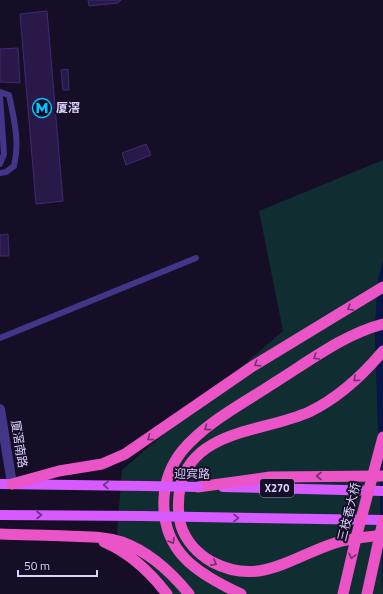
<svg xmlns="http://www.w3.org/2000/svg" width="383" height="594" font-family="'Titillium Web','Noto Sans SC',sans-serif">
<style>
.green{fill:#102e31}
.water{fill:#071646}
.building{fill:#281948;stroke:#422976}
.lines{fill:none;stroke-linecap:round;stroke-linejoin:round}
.service{stroke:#433688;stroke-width:6}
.tertiary{stroke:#433688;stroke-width:10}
.primary{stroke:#d65aff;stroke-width:10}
.trunk{stroke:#ea54c6;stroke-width:11}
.primary-bridge{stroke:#d65aff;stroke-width:10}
.trunk-bridge{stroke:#ea54c6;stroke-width:11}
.oneway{stroke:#752e6e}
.oneway2{stroke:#6c3088}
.labels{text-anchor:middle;stroke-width:4;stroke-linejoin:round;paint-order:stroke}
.shield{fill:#150e26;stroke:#a198be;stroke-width:1}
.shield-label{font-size:11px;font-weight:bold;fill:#ddd3ff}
.poi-label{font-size:12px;font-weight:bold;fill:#ddd3ff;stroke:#150e26;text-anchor:start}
.street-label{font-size:12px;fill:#ddd3ff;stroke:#150e26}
</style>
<rect width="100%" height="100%" fill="#150e26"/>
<path class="green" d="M383,160v102l-5,18 -3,48 8,266h-210l-56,-61 5,-63 161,-139 -24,-120z"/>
<path class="water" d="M383,262v324l-8,-258 3,-48z"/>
<path class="building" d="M88,0h33l-3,3 -29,3z
M47,11l16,190 -27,3 -16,-190z
M18,48l2,35 -20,-1v-33z
M68,69l1,21h-6l-2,-20z
M146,144l5,11 -25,10 -4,-12z
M8,234l1,22h-9v-21z"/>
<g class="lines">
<path class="service" d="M0,92l9,3c5,24 11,47 5,71l-8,6 -6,1
M0,97l4,57 -4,10
M0,338l196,-80"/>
<path class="tertiary" d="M0,409l12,75"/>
<path class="primary" d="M0,484l145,2
M223,487l160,4
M0,515l142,1
M197,517l186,3"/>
<path class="trunk" d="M383,351c-21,25 -45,47 -74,61 -44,20 -116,17 -129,75 -2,13 -3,26 1,39 5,15 17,28 31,36 48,25 79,-5 123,-19 16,-5 32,-6 48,-8
M12,484l47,-13 43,-7 23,-10 128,-88 130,-79
M198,487l72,-10 113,-1
M0,534c22,1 45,1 67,2 19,1 37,0 55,6 28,10 49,30 67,52
M104,542c26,11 46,30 63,52
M241,594c-43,-20 -80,-42 -77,-96 1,-17 7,-33 18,-47 24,-29 62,-48 92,-68 34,-21 70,-49 109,-59"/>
<path class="primary-bridge" d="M145,486l53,1
M142,516l55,1"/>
<path class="trunk-bridge" d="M343,594l14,-60 26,-97
M367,594l16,-73"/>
</g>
<defs><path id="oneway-chevron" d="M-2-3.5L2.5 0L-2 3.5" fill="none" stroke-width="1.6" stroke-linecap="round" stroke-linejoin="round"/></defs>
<g class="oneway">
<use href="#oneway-chevron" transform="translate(350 308) rotate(150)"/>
<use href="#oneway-chevron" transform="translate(316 357) rotate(149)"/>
<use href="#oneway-chevron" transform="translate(257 364) rotate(148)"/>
<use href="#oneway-chevron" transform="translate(356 379) rotate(138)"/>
<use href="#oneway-chevron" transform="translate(207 428) rotate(143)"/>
<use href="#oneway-chevron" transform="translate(150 438) rotate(143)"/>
<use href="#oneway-chevron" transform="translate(319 476) rotate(-180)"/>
<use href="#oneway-chevron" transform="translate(172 541) rotate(61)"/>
<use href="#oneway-chevron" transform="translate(352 556) rotate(103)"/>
<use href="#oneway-chevron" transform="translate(214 563) rotate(27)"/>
</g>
<g class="oneway2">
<use href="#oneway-chevron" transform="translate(106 485) rotate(-179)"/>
<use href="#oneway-chevron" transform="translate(39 515)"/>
<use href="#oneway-chevron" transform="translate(236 518) rotate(1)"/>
</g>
<defs>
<g id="metro-ring" transform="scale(1)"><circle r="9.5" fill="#150e26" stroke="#00c5fe" stroke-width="1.5"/><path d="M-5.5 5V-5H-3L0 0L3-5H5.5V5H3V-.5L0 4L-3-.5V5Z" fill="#00c5fe"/></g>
</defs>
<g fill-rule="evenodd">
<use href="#metro-ring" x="42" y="108"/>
</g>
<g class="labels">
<rect class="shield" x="260" y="479" width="34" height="18" rx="3"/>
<g class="shield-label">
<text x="277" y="492">X270</text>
</g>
<g class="poi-label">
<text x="56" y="112">厦滘</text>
</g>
<g class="street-label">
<text transform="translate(19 444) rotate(81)" y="4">厦滘南路</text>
<text transform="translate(192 474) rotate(1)" y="4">迎宾路</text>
<text transform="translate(349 512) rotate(-76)" y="4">三枝香大桥</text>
</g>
</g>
<path d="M18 570v6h79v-6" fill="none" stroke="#ddd3ff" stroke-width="2"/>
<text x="24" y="570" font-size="12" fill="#ddd3ff" stroke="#150e26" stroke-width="3" paint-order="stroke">50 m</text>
</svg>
